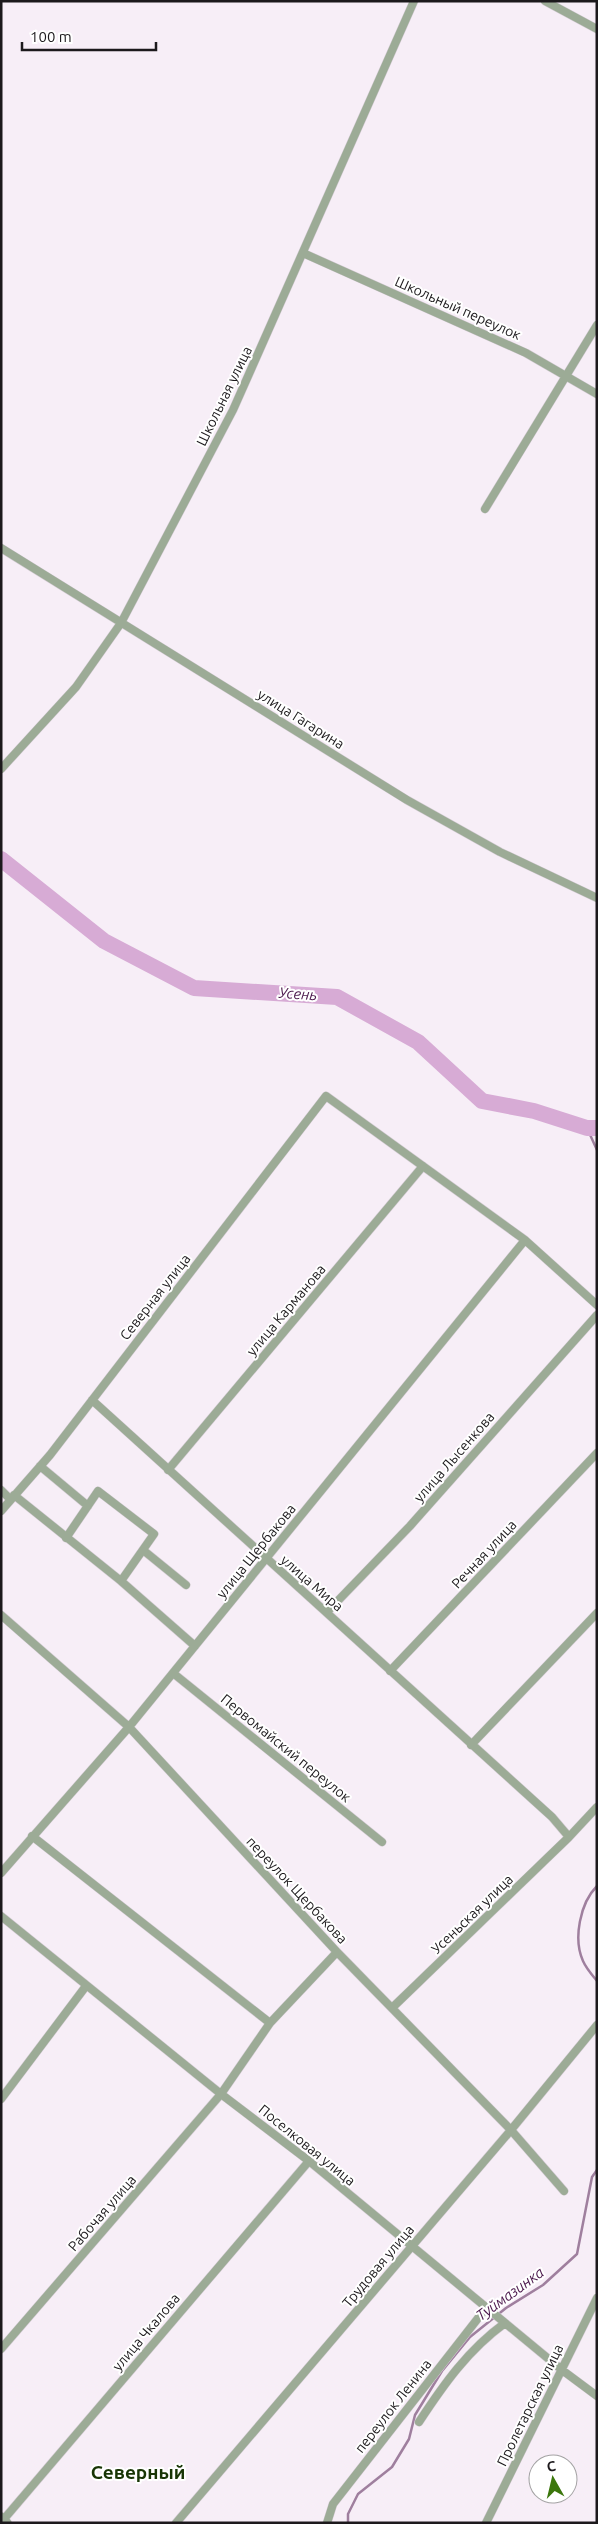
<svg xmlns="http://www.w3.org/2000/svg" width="598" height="2524" font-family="Ubuntu,sans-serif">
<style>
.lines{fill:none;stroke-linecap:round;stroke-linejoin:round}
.stream{stroke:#9f7f9e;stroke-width:2.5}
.river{stroke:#d7abd5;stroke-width:16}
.minor-casing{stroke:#d4ccd4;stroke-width:9}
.tertiary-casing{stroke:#d4ccd4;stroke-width:10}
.minor{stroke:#9cab96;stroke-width:8}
.tertiary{stroke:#9cab96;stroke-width:9}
.labels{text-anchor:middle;stroke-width:4;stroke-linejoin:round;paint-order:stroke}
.street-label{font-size:14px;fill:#1c191c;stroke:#fff}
.water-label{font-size:15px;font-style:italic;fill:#4b184c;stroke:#fff}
.district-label{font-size:19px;font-weight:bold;fill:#183505;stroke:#fff}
</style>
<rect width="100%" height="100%" fill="#f7eef7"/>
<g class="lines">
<path class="stream" d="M587,1128l10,22
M597,1886c-17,17 -24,53 -14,75 3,7 9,14 14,20
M348,2523v-9l10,-20 34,-27 17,-28 6,-24 27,-44 28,-34 36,-29 37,-23 34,-31 15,-77 5,-7"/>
<path class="river" d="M1,859l103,82 90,47 143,9 81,45 64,59 52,10 53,17h10"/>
<g class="minor-casing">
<path id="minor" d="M545,1l52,28
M303,253l223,100 71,41
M485,509l112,-184
M1,548l406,252 93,52 97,46
M1,769l75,-82 45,-64 112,-213 181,-409
M92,1400l460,417 17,20
M40,1466l48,40
M168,1470l255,-304
M1,1490l9,9
M14,1495l107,86 74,65
M1,1511l49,-56 276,-359 199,144 72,65
M66,1538l32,-47 56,43 -33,47
M143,1550l43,35
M327,1612l83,-86 187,-211
M1,1615l128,112 208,225 174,178 53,61
M390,1671l207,-218
M173,1673l209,169
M471,1745l126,-132
M32,1836l238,187
M1,1873l128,-146 396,-487
M1,1916l220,178 88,67 253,209 35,26
M392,2008l177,-171 28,-30
M1,2099l85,-113
M1,2349l220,-255 49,-71 67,-71
M419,2422c25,-38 49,-72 86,-99
M4,2519l305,-358
M176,2523l335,-393 86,-105
M327,2523l6,-19 153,-196
M486,2523l111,-225"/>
</g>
<g class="tertiary-casing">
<path id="tertiary" d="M1,2517l6,6"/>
</g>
<use href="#minor" class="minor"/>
<use href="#tertiary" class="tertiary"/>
</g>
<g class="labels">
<g class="street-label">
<text transform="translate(458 308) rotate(24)" y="5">Школьный переулок</text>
<text transform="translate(224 396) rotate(-64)" y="5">Школьная улица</text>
<text transform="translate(301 719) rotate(32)" y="5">улица Гагарина</text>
<text transform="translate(155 1297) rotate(-52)" y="5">Северная улица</text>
<text transform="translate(286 1310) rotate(-50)" y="5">улица Карманова</text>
<text transform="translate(454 1457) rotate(-49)" y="5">улица Лысенкова</text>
<text transform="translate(256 1551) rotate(-51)" y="5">улица Щербакова</text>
<text transform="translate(484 1554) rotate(-47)" y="5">Речная улица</text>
<text transform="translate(312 1583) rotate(41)" y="5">улица Мира</text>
<text transform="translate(286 1748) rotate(39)" y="5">Первомайский переулок</text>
<text transform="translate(297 1890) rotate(47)" y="5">переулок Щербакова</text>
<text transform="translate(472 1914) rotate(-44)" y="5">Усеньская улица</text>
<text transform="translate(307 2145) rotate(39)" y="5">Поселковая улица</text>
<text transform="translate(102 2213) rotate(-49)" y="5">Рабочая улица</text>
<text transform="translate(378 2266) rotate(-50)" y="5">Трудовая улица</text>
<text transform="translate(146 2332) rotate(-50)" y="5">улица Чкалова</text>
<text transform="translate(530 2405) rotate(-64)" y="5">Пролетарская улица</text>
<text transform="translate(393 2406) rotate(-52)" y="5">переулок Ленина</text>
</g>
<g class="water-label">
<text transform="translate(298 994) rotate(4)" y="5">Усень</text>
<text transform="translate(510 2294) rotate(-36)" y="5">Туймазинка</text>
</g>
<g class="district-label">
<text x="138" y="2479">Северный</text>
</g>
</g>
<rect width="598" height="2524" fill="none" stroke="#1c191c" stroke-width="5"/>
<g transform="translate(553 2479) rotate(352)"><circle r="24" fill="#ffffff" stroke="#a4a3a4"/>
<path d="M0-4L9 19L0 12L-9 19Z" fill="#3c770d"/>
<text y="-8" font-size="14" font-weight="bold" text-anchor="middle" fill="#1c191c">С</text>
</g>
<path d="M22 42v8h134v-8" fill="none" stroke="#1c191c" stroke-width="2.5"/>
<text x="30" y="42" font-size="15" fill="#1c191c" stroke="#ffffff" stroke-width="4" paint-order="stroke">100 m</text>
</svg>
